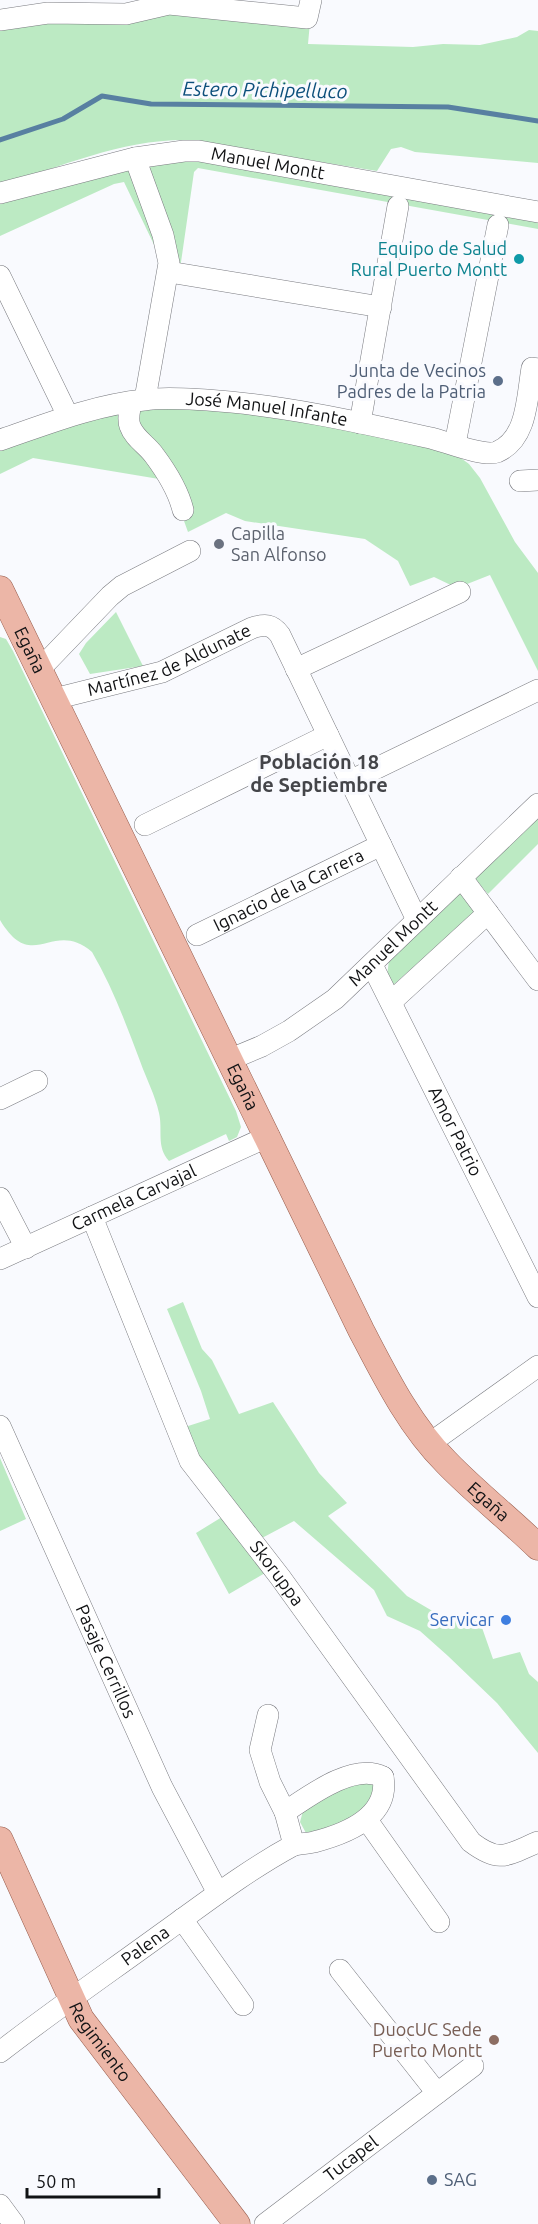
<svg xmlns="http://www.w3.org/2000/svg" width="538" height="2224" font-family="Ubuntu,sans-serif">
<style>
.green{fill:#bceac3}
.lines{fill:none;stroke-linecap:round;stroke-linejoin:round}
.stream{stroke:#5880a1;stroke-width:5}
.minor-casing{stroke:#7a7b80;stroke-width:22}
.major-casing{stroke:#975d4d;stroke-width:27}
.minor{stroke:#fff;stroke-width:21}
.major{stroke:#ecb6a7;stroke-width:26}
.culture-dot{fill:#0f9aa8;stroke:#f9fafe;stroke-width:2}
.service-dot{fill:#5c6f8a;stroke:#f9fafe;stroke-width:2}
.worship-dot{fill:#6b7280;stroke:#f9fafe;stroke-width:2}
.shop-dot{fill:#3f7fe0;stroke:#f9fafe;stroke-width:2}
.education-dot{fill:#8d6e63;stroke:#f9fafe;stroke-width:2}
.labels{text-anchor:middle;stroke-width:6;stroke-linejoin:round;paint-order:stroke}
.street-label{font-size:18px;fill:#111214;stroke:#f9fafe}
.culture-label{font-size:18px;fill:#0d838f;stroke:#f9fafe;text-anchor:end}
.service-label{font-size:18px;fill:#4e5e75;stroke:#f9fafe;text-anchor:end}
.worship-label{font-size:18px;fill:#5b616d;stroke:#f9fafe;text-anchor:start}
.shop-label{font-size:18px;fill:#366cbe;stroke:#f9fafe;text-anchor:end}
.education-label{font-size:18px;fill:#785e54;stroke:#f9fafe;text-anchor:end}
.water-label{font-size:20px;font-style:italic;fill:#0c4f7b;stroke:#f9fafe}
.neighbourhood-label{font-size:20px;font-weight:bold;fill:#444549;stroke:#f9fafe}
</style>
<rect width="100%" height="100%" fill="#f9fafe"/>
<path class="green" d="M170,11l140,11 -2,22 105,3 30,-3 37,1 37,-8 12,-7 9,1v132l-123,-11 -14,-5 -10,2 -14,22 -193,-31c-63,0 -125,27 -184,46v-163z
M191,159l347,61v9l-340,-61 -4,4 -14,97 -32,-101 2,-3z
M128,166l7,13 22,72 -33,-69 -10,2 -114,52v-32z
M174,406l102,9 178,38 15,11 11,14 35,64 23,31v98l-48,-96 -33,13 -23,-11 -24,9 -12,-25 -33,-22 -120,-18 -19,-8 -38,19 -4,-11 1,-11 -14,-29 -138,-23 -33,16v-28l81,-27z
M116,612l27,54 -53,8 -11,-20 7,-11z
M0,637l6,2 7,12 223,460 5,16 -4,10 -8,4 -3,-7 -57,27c-13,-14 -6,-31 -10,-48 -4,-18 -13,-35 -19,-52 -14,-37 -28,-75 -48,-109 -40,-34 -59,23 -92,-32z
M538,813v31l-50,50 -12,-14 -1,-5z
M461,894l13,17 -2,4 -80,71 -5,-10 2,-16 67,-65z
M183,1302l19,47 10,11 27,54 34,-12 46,71 28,30 -19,13 79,80 34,20 39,6 13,37 27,-7 9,22 9,8v71l-41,-50 -49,-47 -28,-25 -33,-15 -13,-26 -80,-69 -32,17 -64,-81 -13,-30 25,-8 -9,-28 -34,-82z
M0,1458l26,61 -26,12z
M222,1517l43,56 -36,21 -33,-61z
M358,1780l14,2 3,6 -5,20 -43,23 -21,2 -6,-11 3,-11z"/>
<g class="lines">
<path class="stream" d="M0,140l63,-21 39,-23 49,8 297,3 90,14"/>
<g class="minor-casing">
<g id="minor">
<path d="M0,20l48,-7 78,1 43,-10 138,14 4,-18"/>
<path d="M135,158l28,77 6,28 -24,136"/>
<path id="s1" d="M0,193l135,-35 49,-7h15l339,61"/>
<path d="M169,272l212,35"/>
<path d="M0,276l68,140"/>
<path d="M131,402c-1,8 -4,16 -1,24 4,12 17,19 24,29 12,16 24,35 29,55"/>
<path d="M360,423l38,-217"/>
<path id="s2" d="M0,440c47,-16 94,-35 144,-40 20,-3 43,-1 63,0 75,5 151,22 224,38 16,4 52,19 66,14 31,-13 30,-56 35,-84l6,1"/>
<path d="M455,444l43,-219"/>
<path d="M520,481l18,-1"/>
<path d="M40,669l70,-73 12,-10 68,-35"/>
<path d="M296,669l164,-77"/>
<path id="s3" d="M54,699l108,-27 90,-44c13,-4 20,-4 28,7l137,285"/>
<path d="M350,781l188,-91"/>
<path d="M145,825l183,-90"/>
<path d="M461,877l77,103"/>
<path id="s4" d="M197,935l184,-90"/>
<path id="s5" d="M372,965l166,332"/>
<path d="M391,1002l97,-89"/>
<path id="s6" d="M231,1059l31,-13 27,-15 46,-32 203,-195"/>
<path d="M0,1099l37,-18"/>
<path d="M0,1198l26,50"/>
<path id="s7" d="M92,1217l98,244 90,116 191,265c29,22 36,13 67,0"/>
<path id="s8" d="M0,1259l269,-123"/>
<path id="s9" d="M0,1426l162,361 56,106"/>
<path d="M429,1444l109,-78"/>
<path d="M268,1715l-8,35 10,32 15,30"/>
<path d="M367,1820l72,102"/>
<path d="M294,1845l-9,-33c24,-16 69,-50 98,-35"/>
<path d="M182,1919l61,86"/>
<path d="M340,1970l97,123"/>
<path id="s10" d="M0,2052c53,-41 108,-79 163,-119 42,-30 83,-62 129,-87 6,-3 15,-2 22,-4 31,-8 76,-25 69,-65"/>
<path d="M0,2205l14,19"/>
<path id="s11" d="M265,2224l208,-158"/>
</g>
</g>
<g class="major-casing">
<g id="major">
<path id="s12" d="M0,589l361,741c24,46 48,95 85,132 29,30 62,56 92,85"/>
<path id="s13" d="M0,1840l81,179 156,205"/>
</g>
</g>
<use href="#minor" class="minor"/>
<use href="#major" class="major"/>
</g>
<circle class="culture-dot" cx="519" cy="259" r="6"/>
<g class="service-dot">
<circle cx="498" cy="381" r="6"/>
<circle cx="432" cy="2180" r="6"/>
</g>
<circle class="worship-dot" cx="219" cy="544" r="6"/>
<circle class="shop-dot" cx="506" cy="1620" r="6"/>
<circle class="education-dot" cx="494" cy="2040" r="6"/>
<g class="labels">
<g class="street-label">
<text dy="6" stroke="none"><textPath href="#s1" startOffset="274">Manuel Montt</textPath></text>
<text dy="6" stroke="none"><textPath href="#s2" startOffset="273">José Manuel Infante</textPath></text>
<text dy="6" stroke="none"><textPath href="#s12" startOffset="68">Egaña</textPath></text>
<text dy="6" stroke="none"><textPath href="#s3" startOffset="122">Martínez de Aldunate</textPath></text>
<text dy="6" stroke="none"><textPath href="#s4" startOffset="102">Ignacio de la Carrera</textPath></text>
<text dy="6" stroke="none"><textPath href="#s6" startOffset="201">Manuel Montt</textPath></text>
<text dy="6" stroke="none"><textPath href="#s12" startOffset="554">Egaña</textPath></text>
<text dy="6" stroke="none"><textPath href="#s5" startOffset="186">Amor Patrio</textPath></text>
<text dy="6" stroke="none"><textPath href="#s8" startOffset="147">Carmela Carvajal</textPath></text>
<text dy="6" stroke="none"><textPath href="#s12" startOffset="1040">Egaña</textPath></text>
<text dy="6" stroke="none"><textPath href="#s7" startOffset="405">Skoruppa</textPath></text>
<text dy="6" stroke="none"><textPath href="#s9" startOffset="258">Pasaje Cerrillos</textPath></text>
<text dy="6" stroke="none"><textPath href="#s10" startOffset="180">Palena</textPath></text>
<text dy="6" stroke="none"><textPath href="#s13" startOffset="226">Regimiento</textPath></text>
<text dy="6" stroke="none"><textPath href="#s11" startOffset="108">Tucapel</textPath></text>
</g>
<g class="culture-label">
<text x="507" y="255">Equipo de Salud<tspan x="507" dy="21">Rural Puerto Montt</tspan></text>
</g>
<g class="service-label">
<text x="486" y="377">Junta de Vecinos<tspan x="486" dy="21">Padres de la Patria</tspan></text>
<text x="444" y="2186" text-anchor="start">SAG</text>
</g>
<g class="worship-label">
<text x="231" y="540">Capilla<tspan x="231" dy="21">San Alfonso</tspan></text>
</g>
<g class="shop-label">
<text x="494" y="1626">Servicar</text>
</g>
<g class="education-label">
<text x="482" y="2036">DuocUC Sede<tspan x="482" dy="21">Puerto Montt</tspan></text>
</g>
<g class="water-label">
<text transform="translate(265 90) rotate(1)" y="7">Estero Pichipelluco</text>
</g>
<g class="neighbourhood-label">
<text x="319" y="769">Población 18<tspan x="319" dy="23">de Septiembre</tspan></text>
</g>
</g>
<path d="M27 2188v9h132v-9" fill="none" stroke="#111214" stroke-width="3"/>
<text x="36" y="2188" font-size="18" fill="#111214" stroke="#f9fafe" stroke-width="4.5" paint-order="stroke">50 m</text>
</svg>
